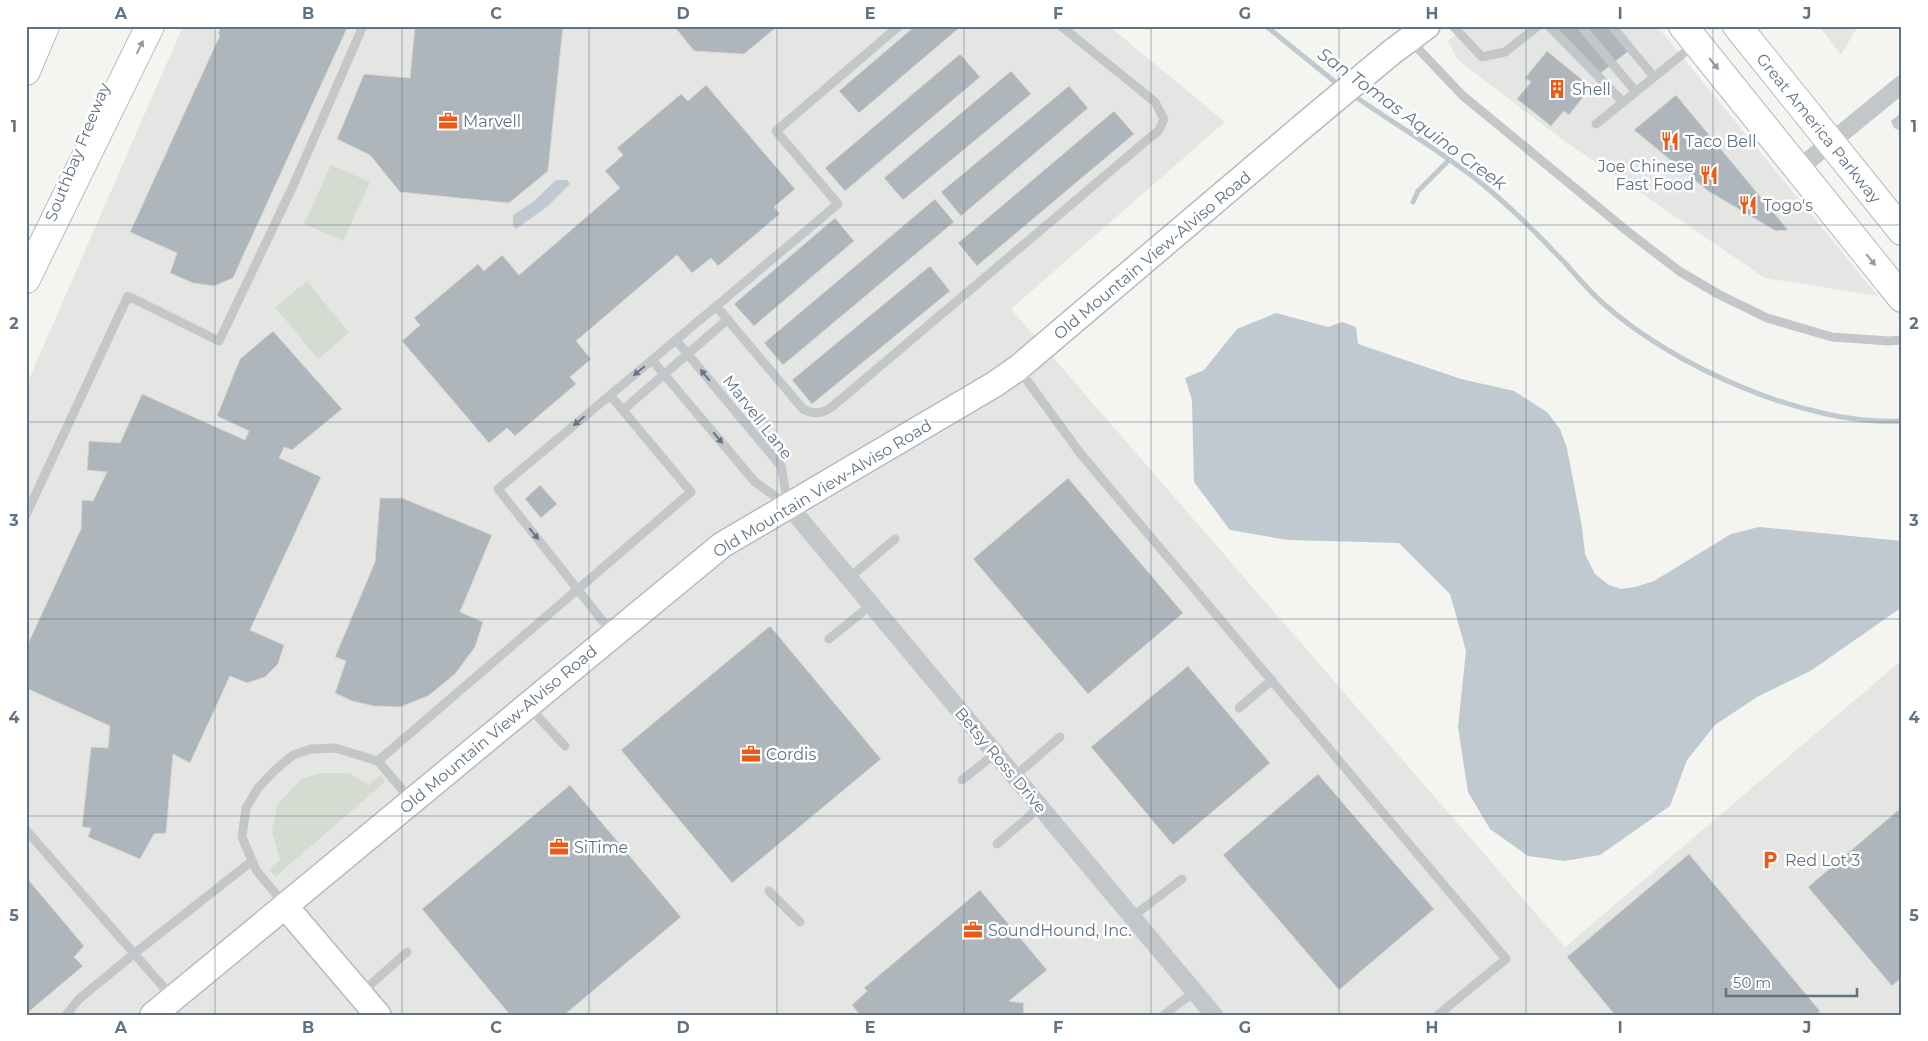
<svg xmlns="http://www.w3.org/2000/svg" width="1928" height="1041" font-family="Montserrat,sans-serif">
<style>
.built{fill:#e5e6e4}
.green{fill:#d4dcd1}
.water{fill:#bfc9cf}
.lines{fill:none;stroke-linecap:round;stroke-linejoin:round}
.stream{stroke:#bfc9cf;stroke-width:5}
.building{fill:#aeb5bb;stroke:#d6d6d3}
.secondary-casing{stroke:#b5babf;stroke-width:28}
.primary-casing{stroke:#b6babe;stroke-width:30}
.highway-casing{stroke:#b5b9bc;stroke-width:30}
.lane{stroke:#c3c7ca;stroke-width:9}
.street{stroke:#c3c7ca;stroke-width:18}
.secondary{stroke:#fff;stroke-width:25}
.primary{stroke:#fff;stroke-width:28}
.highway{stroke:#fff;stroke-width:28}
.oneway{fill:#909ca8}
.oneway2{fill:#667687}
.grid{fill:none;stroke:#617283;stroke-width:1;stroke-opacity:0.55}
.labels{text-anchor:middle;stroke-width:5;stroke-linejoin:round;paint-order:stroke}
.poi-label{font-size:16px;fill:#617283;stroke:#fff;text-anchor:start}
.street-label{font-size:16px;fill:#617283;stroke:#fff}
.water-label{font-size:18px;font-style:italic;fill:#627a88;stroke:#fff}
.neatline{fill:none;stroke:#617283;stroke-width:2}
.grid-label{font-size:16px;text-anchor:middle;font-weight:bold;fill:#617283}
</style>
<rect width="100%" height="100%" fill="#f4f5f0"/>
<path class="built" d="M183,26h926l116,96 -214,187 554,638 337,-287v355h-1876v-629z
M1466,26h191l221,270 -113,-18 -205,-140 -103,-79 -9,-18z
M1819,26h39l-17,29z"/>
<path class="green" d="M331,165l39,17 -27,59 -39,-17z
M307,281l42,52 -31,26 -43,-52z
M321,773h28l20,12 12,-10 4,7 -110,95 -6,-8 11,-9 -8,-29 5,-26 24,-26z"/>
<path class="water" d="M1902,112v19l-8,-3 -3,-7z
M556,180h11l3,4 -22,22 -32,23 -3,-3v-11l20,-13z
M1276,313l52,14 14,-5 14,5 2,17 103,35 53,12 33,21 13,17 7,19 15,79 3,27 10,20 14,11 12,4 14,-2 19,-6 77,-47 28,-7 143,14v66l-90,63 -55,27 -42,28 -28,35 -17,46 -70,49 -36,6 -36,-5 -38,-27 -22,-37 -10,-65 8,-76 -16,-57 -51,-51 -111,-3 -58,-10 -36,-48 -2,-82 -7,-22 19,-8 33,-41z"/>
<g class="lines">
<path class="stream" d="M1266,26l74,60
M1353,95c44,31 92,58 134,93 28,23 53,49 79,76 12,14 25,29 39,41 70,62 202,121 297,116
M1413,202l5,-11 31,-31"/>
</g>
<path class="building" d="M221,26h127l-115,252 -19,8 -21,-3 -23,-10 7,-20 -47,-21 90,-197 -2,-1z
M415,26h148l-15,145 -39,32 -109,-11 -30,-37 -33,-16 27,-65 46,4z
M674,26h104l-34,28 -50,-3z
M915,26l44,2 -100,85 -20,-22z
M1559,26h54l18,23 -35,28 -40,-49z
M1547,51l44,36 -22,28 -5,-4 -13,15 -34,-27 14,-17 -6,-4z
M960,54l20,23 -135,114 -20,-23z
M1011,71l20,23 -128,106 -19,-22z
M706,85l89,104 -21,18 6,7 -62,52 -7,-8 -19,15 -15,-18 -101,86 15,18 -21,18 6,7 -61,52 -8,-8 -18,15 -87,-102 18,-16 -6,-7 64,-54 6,7 18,-16 17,20 101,-87 -15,-17 18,-16 -6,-7 64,-54 7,7z
M1069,86l19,22 -127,108 -20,-24z
M1676,95l112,135 -12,1 -68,-40 -74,-61z
M1114,111l20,23 -157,132 -19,-23z
M935,199l19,23 -171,143 -19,-22z
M835,218l19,23 -100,85 -20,-22z
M930,266l20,25 -138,113 -20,-24z
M273,331l69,78 -50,41 -8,-3 -5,11 42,19 -71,153 34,15 -6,19 -13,13 -18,6 -17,-7 -40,87 -17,-9 -7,79 -12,1 -14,25 -52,-22 3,-9 -9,-1 9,-80 17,1 2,-22 -84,-38v-40l55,-119 1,-29 11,1 14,-29 -20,-2 2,-29 31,2 22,-49 103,46 4,-9 -32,-15 23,-57z
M1068,478l115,135 -95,81 -115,-135z
M540,485l17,19 -16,14 -16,-19z
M380,498h22l90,37 -32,77 23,10 -8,25 -20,27 -27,22 -28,11 -26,-1 -22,-5 -17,-8 11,-32 -11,-4 40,-95z
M770,626l111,133 -149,124 -111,-133z
M1188,666l82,97 -97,82 -82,-98z
M1318,774l116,135 -95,81 -116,-135z
M570,785l111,132 -117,98h-54l-88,-106z
M1902,807v170l-10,9 -84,-99z
M1689,854l131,157 -5,4h-200l-48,-58z
M26,877l58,69 -10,11 9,9 -57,48z
M980,890l67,80 -38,31 15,2 -1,12h-163l-8,-10 15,-14 -3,-3z"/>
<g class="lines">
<g class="secondary-casing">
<path id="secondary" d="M285,906l93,109
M153,1015l569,-470 273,-161 23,-16 290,-246 84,-70 35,-26"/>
</g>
<g class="primary-casing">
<path id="primary" d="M1683,26l219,272
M1737,26l165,205"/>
</g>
<g class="highway-casing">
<path id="highway" d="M26,71l19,-45
M26,279l124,-253"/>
</g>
<path class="lane" d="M1453,26l29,31 23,-5 33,-26
M1549,26l74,76
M1581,26l55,66
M1612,26l42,51
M1410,40l52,55 165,136 52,40 39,23 49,24 65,19 57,4 13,-1
M1596,124l99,-80
M716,306l87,103c12,6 19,5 30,-3l326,-276 5,-11 -9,-17 -94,-76
M676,340l105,126 7,39
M652,360l103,122 31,22
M1018,368l62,85 426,506 -68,56
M623,410l105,-91
M26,515l102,-219 91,45 74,-155 70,-160
M849,578l46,-39
M613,634l-115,-145 340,-285 -62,-73 123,-105
M829,639l42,-34
M529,707l36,39
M1239,708l33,-28
M1015,776l45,-39
M962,780l34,-27
M411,800l-33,-39 313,-269 -81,-97
M26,830l147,168
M997,844l43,-37
M769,891l31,31
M285,905l-29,-35 -14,-33 4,-29 12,-20 17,-18 18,-15 18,-6 24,-1 43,13
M1132,917l50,-38
M360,994l47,-42
M66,1015l13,-16 56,-46 117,-92
M1164,1015l31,-24"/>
<path class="street" d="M1798,169l104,-85
M788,505l426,510"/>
<use href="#secondary" class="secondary"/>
<use href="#primary" class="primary"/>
<use href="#highway" class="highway"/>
</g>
<defs><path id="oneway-solid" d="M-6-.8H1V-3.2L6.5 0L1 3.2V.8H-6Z" transform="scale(1.25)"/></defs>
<g class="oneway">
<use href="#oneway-solid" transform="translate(140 47) rotate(-64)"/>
<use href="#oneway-solid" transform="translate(1714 64) rotate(51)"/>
<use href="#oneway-solid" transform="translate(1871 260) rotate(51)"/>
</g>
<g class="oneway2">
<use href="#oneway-solid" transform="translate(639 371) rotate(140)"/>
<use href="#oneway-solid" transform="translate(705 375) rotate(-130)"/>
<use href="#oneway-solid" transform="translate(579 421) rotate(140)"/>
<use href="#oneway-solid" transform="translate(718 438) rotate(50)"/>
<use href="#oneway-solid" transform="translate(534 534) rotate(51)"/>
</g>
<path class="grid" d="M215,26v989M402,26v989M589,26v989M777,26v989M964,26v989M1151,26v989M1339,26v989M1526,26v989M1713,26v989M26,225h1876M26,422h1876M26,619h1876M26,816h1876"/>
<defs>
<g id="building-bare" transform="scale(1.5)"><path d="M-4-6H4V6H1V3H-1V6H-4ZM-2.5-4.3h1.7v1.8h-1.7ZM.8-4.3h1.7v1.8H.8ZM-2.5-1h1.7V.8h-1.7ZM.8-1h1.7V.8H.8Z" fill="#ef5916" stroke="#fff" stroke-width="2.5" paint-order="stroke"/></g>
<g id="office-bare" transform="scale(1.5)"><path d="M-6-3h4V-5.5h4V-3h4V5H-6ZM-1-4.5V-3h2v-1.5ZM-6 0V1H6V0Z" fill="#ef5916" stroke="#fff" stroke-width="2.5" paint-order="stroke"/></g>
<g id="restaurant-bare" transform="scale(1.5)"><path d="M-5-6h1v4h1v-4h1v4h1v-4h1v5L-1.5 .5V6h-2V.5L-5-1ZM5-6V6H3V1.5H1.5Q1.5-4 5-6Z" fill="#ef5916" stroke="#fff" stroke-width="2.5" paint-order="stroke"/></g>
<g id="parking-bare" transform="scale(1.5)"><path d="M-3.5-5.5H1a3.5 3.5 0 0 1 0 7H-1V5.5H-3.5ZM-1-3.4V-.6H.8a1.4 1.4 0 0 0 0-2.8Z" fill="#ef5916" stroke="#fff" stroke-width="2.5" paint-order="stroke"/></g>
</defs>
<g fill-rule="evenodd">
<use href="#building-bare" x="1557" y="89"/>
<use href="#office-bare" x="448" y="121"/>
<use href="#restaurant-bare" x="1670" y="141"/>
<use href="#restaurant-bare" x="1709" y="175"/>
<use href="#restaurant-bare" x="1748" y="205"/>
<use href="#office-bare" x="751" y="754"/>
<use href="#office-bare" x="559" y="847"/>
<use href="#parking-bare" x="1770" y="860"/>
<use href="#office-bare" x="973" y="930"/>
</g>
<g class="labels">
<g class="poi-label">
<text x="1572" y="95">Shell</text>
<text x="463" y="127">Marvell</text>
<text x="1685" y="147">Taco Bell</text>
<text x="1694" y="172" text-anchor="end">Joe Chinese<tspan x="1694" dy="18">Fast Food</tspan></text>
<text x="1763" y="211">Togo's</text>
<text x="766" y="760">Cordis</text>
<text x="574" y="853">SiTime</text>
<text x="1785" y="866">Red Lot 3</text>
<text x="988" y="936">SoundHound, Inc.</text>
</g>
<g class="street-label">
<text transform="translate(1819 128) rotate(51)" y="6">Great America Parkway</text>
<text transform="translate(77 152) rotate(-68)" y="6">Southbay Freeway</text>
<text transform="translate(1152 255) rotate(-40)" y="6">Old Mountain View-Alviso Road</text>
<text transform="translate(758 417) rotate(52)" y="6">Marvell Lane</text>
<text transform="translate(822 488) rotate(-31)" y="6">Old Mountain View-Alviso Road</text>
<text transform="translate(498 729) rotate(-40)" y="6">Old Mountain View-Alviso Road</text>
<text transform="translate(1001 760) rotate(50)" y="6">Betsy Ross Drive</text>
</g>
<g class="water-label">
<text transform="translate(1412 119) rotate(36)" y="6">San Tomas Aquino Creek</text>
</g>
</g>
<rect width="1928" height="1041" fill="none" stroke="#ffffff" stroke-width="55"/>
<path d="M1726 988v8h131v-8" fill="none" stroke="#617283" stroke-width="2.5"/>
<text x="1733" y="988" font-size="15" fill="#617283" stroke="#ffffff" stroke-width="4" paint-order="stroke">50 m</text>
<rect x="28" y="28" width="1872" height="986" class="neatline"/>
<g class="grid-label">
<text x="121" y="19">A</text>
<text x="308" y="19">B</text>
<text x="496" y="19">C</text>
<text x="683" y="19">D</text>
<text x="870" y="19">E</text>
<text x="1058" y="19">F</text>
<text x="1245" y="19">G</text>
<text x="1432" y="19">H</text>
<text x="1620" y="19">I</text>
<text x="1807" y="19">J</text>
<text x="14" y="132">1</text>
<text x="1914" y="132">1</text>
<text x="14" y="329">2</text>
<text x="1914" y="329">2</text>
<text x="14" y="526">3</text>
<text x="1914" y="526">3</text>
<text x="14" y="723">4</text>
<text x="1914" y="723">4</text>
<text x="14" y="921">5</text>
<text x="1914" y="921">5</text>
<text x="121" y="1033">A</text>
<text x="308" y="1033">B</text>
<text x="496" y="1033">C</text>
<text x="683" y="1033">D</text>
<text x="870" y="1033">E</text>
<text x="1058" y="1033">F</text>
<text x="1245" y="1033">G</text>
<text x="1432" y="1033">H</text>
<text x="1620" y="1033">I</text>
<text x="1807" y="1033">J</text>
</g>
</svg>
